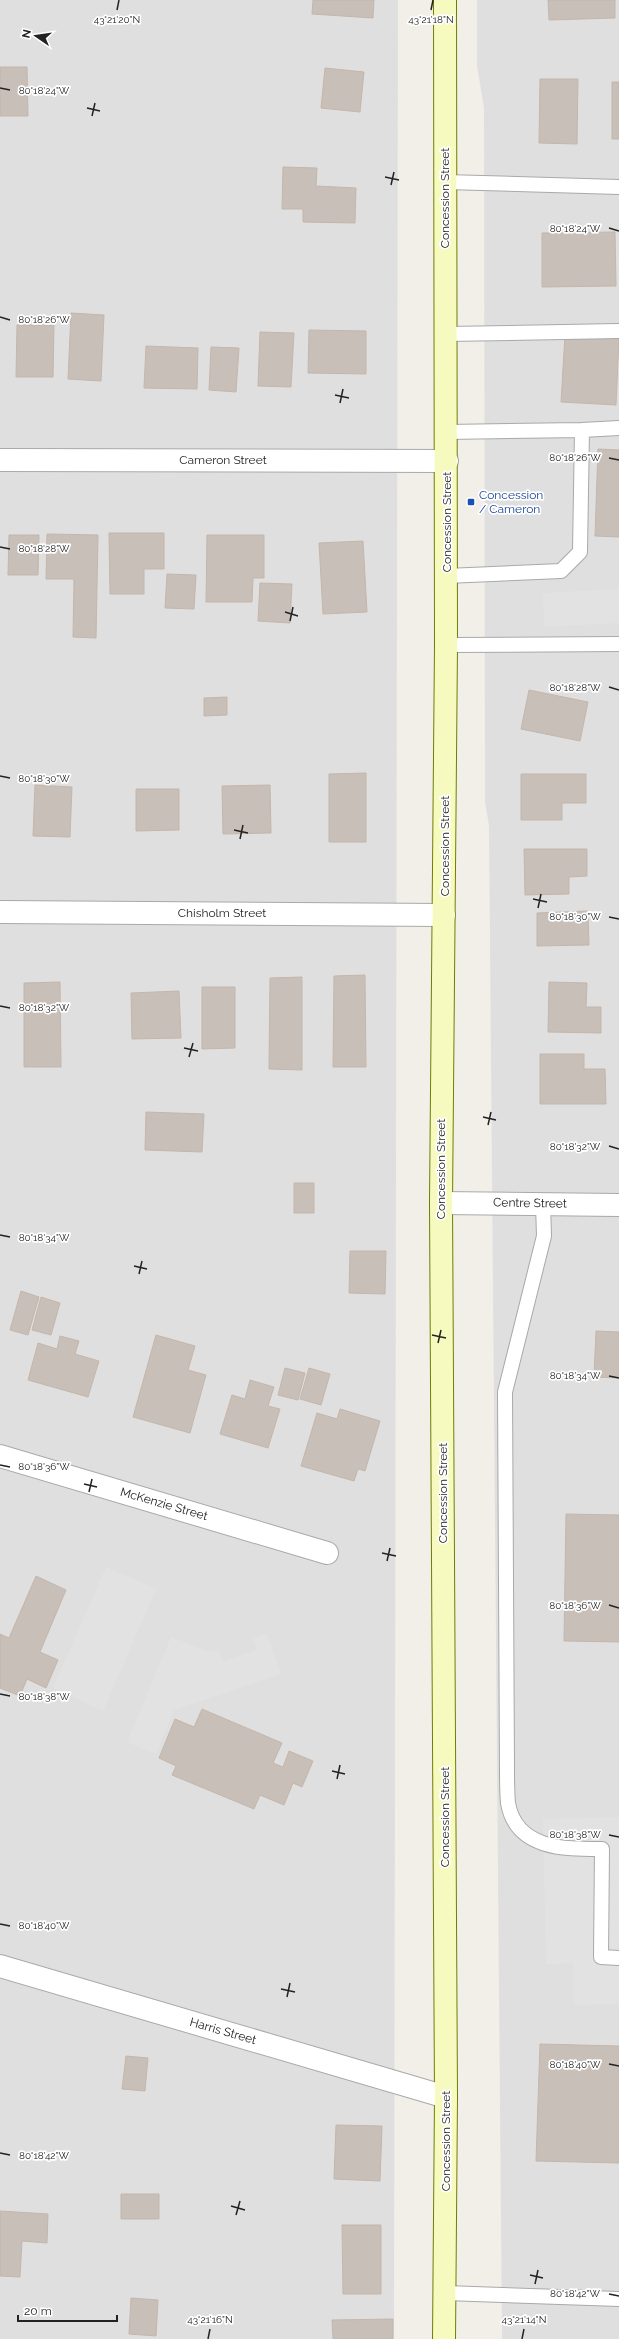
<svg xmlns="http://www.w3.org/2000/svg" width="619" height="2339" font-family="Raleway,sans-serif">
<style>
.residential{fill:#e0dfdf}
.parking{fill:#e2e2e2}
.building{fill:#c7bfb8;stroke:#c4b6ab}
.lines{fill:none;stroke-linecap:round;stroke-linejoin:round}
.service-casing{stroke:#a9a9a9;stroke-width:16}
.minor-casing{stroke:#a9a9a9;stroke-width:24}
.secondary-casing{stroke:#707d05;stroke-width:24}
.service{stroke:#fff;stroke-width:14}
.minor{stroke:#fff;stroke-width:22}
.secondary{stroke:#f7fabf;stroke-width:22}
.ticks{fill:none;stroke:#222;stroke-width:1.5}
.transit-dot{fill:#1a4fb4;stroke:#fff;stroke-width:1.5}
.labels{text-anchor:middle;stroke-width:3.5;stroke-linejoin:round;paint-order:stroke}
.street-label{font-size:12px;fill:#222;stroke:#fff}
.transit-label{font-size:12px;fill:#164399;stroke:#fff;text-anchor:start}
.ticks-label{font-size:10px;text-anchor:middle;fill:#222;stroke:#fff;stroke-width:3.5;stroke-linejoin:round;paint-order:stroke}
</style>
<rect width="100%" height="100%" fill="#f2efe9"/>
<path class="residential" d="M0,0h398l-4,2339h-394z
M477,0h142v2339h-117l-13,-1514 -4,-23 -1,-694 -7,-42z"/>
<path class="parking" d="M619,589v34l-75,4 -1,-34z
M106,1567l50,22 -53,122 -50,-23z
M267,1633l14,41 -107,36 -18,44 -29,-12 44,-105 38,15 10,-3 4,12 34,-11 -4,-12z
M619,1817v187l-45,1 -1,-42 -27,1 -3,-145z"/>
<path class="building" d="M313,0h61l-1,18 -61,-4z
M548,0h67v18l-66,2z
M0,67h27l1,49h-28z
M325,68l39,4 -4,40 -39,-4z
M540,79h38l-1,65 -38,-1z
M612,82h7v57h-7z
M283,167l34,1 -1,18 40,2 -1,35 -52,-1v-13h-21z
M615,232l1,54 -74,1v-54z
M71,313l33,2 -3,66 -33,-2z
M17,325h37l-1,52h-37z
M309,330l57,1v43l-58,-1z
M260,332l34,1 -3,54 -33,-1z
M565,335l54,3 -3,67 -55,-3z
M146,346l52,2 -1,41 -53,-1z
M211,347l28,1 -3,44 -27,-2z
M598,449l21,1v87l-24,-1z
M109,533h55v36h-20v25h-34z
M47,534l51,1 -2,103 -23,-1 1,-58h-28z
M9,535h30l-1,40h-30z
M207,535h57v43h-11l-1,24h-46z
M363,541l4,71 -44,2 -4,-71z
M167,574l29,1 -2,34 -29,-1z
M260,583l32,1 -2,39 -32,-2z
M529,690l59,12 -8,39 -59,-12z
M227,697v18l-23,1v-18z
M366,773v69h-37v-68z
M521,774h65v29h-24v17h-41z
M35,785l37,2 -2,50 -37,-1z
M270,785l1,48 -48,1 -1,-48z
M136,789h43v41l-43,1z
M524,849h63v27l-18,1v17l-44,1z
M588,911l1,34 -52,1v-33z
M365,975l1,92h-33l1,-91z
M302,977v93l-33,-1 1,-91z
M60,982l1,85h-37v-84z
M549,982l38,1 -1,24h15v26l-53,-1z
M202,987h33v61l-33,1z
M179,991l2,47 -49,1 -1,-46z
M540,1054h44v15h21l1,35h-66z
M146,1112l58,2 -2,38 -57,-2z
M294,1183h20v30h-20z
M350,1251h36l-1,43 -36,-1z
M21,1291l18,6 -11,38 -18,-5z
M41,1297l19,6 -9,32 -19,-5z
M596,1331l23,1v46l-25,-1z
M156,1335l39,11 -7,24 18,5 -16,58 -57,-16z
M60,1336l19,5 -4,13 24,7 -11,36 -60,-17 10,-37 19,6z
M285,1368l20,5 -7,27 -20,-5z
M309,1368l21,6 -9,31 -21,-6z
M250,1380l24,7 -6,19 12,3 -12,39 -48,-14 12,-39 13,4z
M340,1409l40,12 -15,50 -7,-2 -4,12 -53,-15 16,-53 20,6z
M566,1514l53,1v127l-55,-1z
M36,1576l30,14 -26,62 18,8 -12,28 -19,-9 -7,17 -20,-8v-54l9,4z
M202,1709l80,34 -9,20 10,4 6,-16 24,10 -11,26 -9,-4 -9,22 -24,-10 -6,14 -82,-34 4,-9 -17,-8 16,-39 19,8z
M540,2044l79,2v117l-83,-2z
M126,2056l22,2 -3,33 -23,-2z
M336,2125l46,1 -2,55 -46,-2z
M121,2194h38v25h-38z
M0,2211l48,3 -1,29 -25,-2 -2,36 -20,-1z
M342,2225h39v69h-38z
M131,2298l27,2 -2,36 -27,-2z
M393,2319v20h-60l-1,-19z"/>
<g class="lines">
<g class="service-casing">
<path id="service" d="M445,182l174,5
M446,334l173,-3
M582,430l37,-2
M446,432l136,-2 -2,122 -19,19 -115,5
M446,645l173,-1
M543,1204l1,32 -39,156 2,377c0,11 0,23 1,34 8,47 58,46 94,46l-1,108 18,1
M445,2293l174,6"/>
</g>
<g class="minor-casing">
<path id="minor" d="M0,460l447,1
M0,912l444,3
M441,1203l178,2
M0,1456l327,97
M0,1966l446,131"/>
</g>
<g class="secondary-casing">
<path id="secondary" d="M444,2339l2,-242 -5,-894 5,-558 -1,-645"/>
</g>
<use href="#service" class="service"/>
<use href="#minor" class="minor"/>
<use href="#secondary" class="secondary"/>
</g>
<path class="ticks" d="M117,10l2,-10M431,10l2,-10M0,88l10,2M87,108l13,3M92,116l3,-13M385,177l14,3M391,185l3,-13M609,228l10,3M0,317l10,3M335,395l14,3M340,403l3,-14M609,458l10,2M0,547l10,2M285,612l13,4M290,621l3,-14M609,687l10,3M0,776l10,2M234,830l14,3M240,839l3,-14M533,899l14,3M538,908l3,-14M609,917l10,2M0,1006l10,2M184,1048l14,3M189,1057l4,-14M483,1117l13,3M488,1125l3,-13M609,1146l10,3M0,1235l10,2M134,1266l13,3M139,1274l3,-13M432,1335l14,3M438,1343l3,-13M609,1376l10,2M0,1465l10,2M84,1484l13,3M89,1492l3,-13M382,1553l14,3M387,1561l3,-13M609,1605l10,3M0,1694l10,2M332,1771l13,3M337,1779l3,-14M609,1835l10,2M0,1924l10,2M281,1989l14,3M287,1997l3,-14M609,2064l10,2M0,2153l10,2M231,2206l14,4M236,2215l4,-14M530,2275l13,3M535,2284l3,-14M609,2294l10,2M208,2339l2,-10M522,2339l2,-10"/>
<rect class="transit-dot" x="467" y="498" width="8" height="8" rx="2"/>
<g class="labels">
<g class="street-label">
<text transform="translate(445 198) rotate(-90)" y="4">Concession Street</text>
<text x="223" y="464">Cameron Street</text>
<text transform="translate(447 522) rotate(-90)" y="4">Concession Street</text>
<text transform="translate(445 846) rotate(-90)" y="4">Concession Street</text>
<text x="222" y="917">Chisholm Street</text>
<text transform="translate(441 1169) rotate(-90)" y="4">Concession Street</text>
<text transform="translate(530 1203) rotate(1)" y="4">Centre Street</text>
<text transform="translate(443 1493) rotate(-90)" y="4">Concession Street</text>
<text transform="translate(164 1504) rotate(16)" y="4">McKenzie Street</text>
<text transform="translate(445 1817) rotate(-90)" y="4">Concession Street</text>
<text transform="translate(223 2031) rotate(16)" y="4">Harris Street</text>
<text transform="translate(446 2141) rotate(-90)" y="4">Concession Street</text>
</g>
<g class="transit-label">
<text x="479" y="499">Concession<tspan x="479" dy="14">/ Cameron</tspan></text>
</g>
</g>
<g class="ticks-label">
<text x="117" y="23">43°21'20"N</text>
<text x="431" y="23">43°21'18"N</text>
<text x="44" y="94">80°18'24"W</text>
<text x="575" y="232">80°18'24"W</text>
<text x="44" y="323">80°18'26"W</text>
<text x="575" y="461">80°18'26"W</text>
<text x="44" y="552">80°18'28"W</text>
<text x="575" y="691">80°18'28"W</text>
<text x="44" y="782">80°18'30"W</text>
<text x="575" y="920">80°18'30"W</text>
<text x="44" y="1011">80°18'32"W</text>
<text x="575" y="1150">80°18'32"W</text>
<text x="44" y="1241">80°18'34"W</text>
<text x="575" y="1379">80°18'34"W</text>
<text x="44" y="1470">80°18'36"W</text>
<text x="575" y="1609">80°18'36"W</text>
<text x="44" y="1700">80°18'38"W</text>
<text x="575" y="1838">80°18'38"W</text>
<text x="44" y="1929">80°18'40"W</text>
<text x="575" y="2068">80°18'40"W</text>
<text x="44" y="2159">80°18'42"W</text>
<text x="575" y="2297">80°18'42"W</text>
<text x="210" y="2323">43°21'16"N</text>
<text x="524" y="2323">43°21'14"N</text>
</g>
<g transform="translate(36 36) rotate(283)" stroke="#ffffff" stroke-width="3" paint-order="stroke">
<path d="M0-3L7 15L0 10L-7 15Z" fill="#222222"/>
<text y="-6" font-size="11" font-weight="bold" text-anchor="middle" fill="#222222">N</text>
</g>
<path d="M18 2315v6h99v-6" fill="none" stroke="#222222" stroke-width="2"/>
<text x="24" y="2315" font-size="12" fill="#222222" stroke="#ffffff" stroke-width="3" paint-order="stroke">20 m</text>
</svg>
